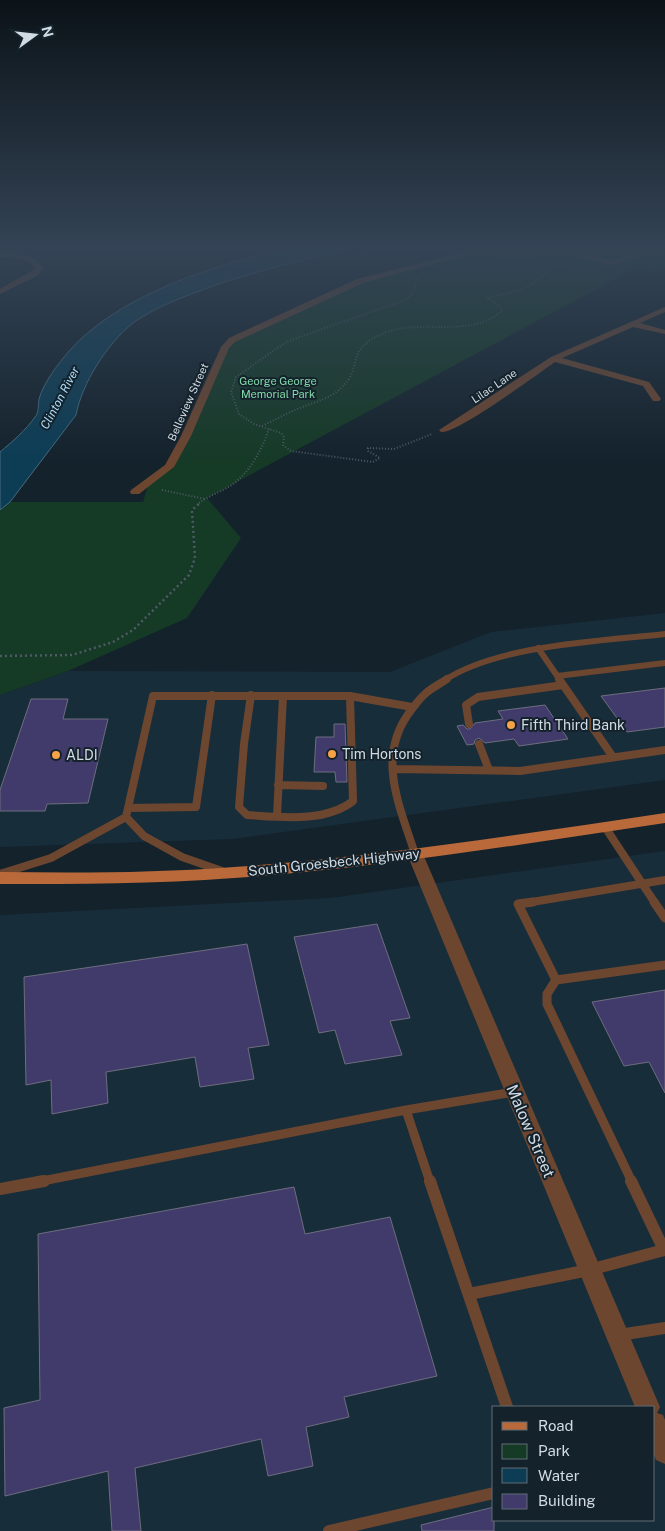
<svg xmlns="http://www.w3.org/2000/svg" width="665" height="1531" font-family="'Public Sans',sans-serif">
<style>
.built{fill:#182d3a;fill-rule:evenodd}
.green{fill:#153a26}
.water{fill:#0c3d55;stroke:#476c80}
.building{fill:#413b6b;stroke:#6e6d7f}
.lines{fill:none;stroke-linecap:round;stroke-linejoin:round}
.path-far1{stroke:#4e5b64;stroke-width:2;stroke-dasharray:1 2;stroke-linecap:butt}
.path{stroke:#4e5b64;stroke-width:2.5;stroke-dasharray:2 3;stroke-linecap:butt}
.lane-far4{stroke:#6d4630;stroke-width:4}
.lane-far3{stroke:#6d4630;stroke-width:6}
.lane-far2{stroke:#6d4630;stroke-width:8}
.lane-far1{stroke:#6d4630;stroke-width:9}
.lane{stroke:#6d4630;stroke-width:12}
.street{fill:#6d4630;fill-rule:evenodd}
.primary{fill:#b9693a;fill-rule:evenodd}
.poi-dot{fill:#f6a247;stroke:#14222c;stroke-width:2}
.labels{text-anchor:middle;stroke-width:4;stroke-linejoin:round;paint-order:stroke}
.far-park-label{font-size:11px;fill:#84daa8;stroke:#14222c}
.far-street-label{font-size:11px;fill:#d2dbe3;stroke:#14222c}
.far-water-label{font-size:12px;font-style:italic;fill:#acdefc;stroke:#14222c}
.poi-label{font-size:14px;fill:#d2dbe3;stroke:#14222c;text-anchor:start}
.street-label{font-size:14px;fill:#d2dbe3;stroke:#14222c}
.near-street-label{font-size:16px;fill:#d2dbe3;stroke:#14222c}
</style>
<rect width="100%" height="100%" fill="#14222c"/>
<path class="built" d="M665,613v167l-433,59 -232,8v-152l68,-24 322,1 101,-40z
M665,851v680h-665v-616l331,-17zM494,1407h160v113h-160z"/>
<path class="green" d="M490,248h175v19l-12,5 -19,-3 -427,229 34,40 -54,80 -119,53 -68,24v-185l10,-8h133l6,-20 20,-15 56,-120 123,-62z"/>
<path class="water" d="M290,248h69c-56,12 -111,24 -165,45 -21,8 -43,17 -61,30 -26,21 -51,60 -57,92l-66,87 -10,8v-58c12,-10 26,-22 35,-35 4,-4 3,-12 4,-18 5,-17 19,-35 30,-48 51,-57 147,-87 221,-103z"/>
<path class="building" d="M665,688v39l-38,5 -26,-36z
M31,699h37l-5,20h45l-20,84 -41,1 -2,7h-45v-21z
M545,705l23,34 -49,7 -5,-7 -29,4 -6,-5 -4,2 -1,4 -7,1 -10,-19 6,-1 4,4h3l5,-6 28,-4 -5,-8z
M334,724h11l2,58h-11l-1,-10h-21l2,-35h18z
M377,924l33,94 -20,3 12,34 -57,9 -10,-34 -16,3 -25,-96z
M247,944l22,101 -21,3 6,31 -54,8 -5,-30 -89,15 2,31 -56,11 -1,-34 -25,5 -2,-108z
M665,990v103l-16,-31 -25,4 -32,-64z
M294,1187l11,47 85,-17 47,159 -93,21 5,20 -43,10 7,39 -45,10 -7,-37 -126,29 6,63h-29l-4,-60 -103,25 -1,-88 36,-8 -2,-166z
M494,1507v24h-72l-1,-6z"/>
<g class="lines">
<path class="path-far1" d="M350,250l32,12
M496,259l27,-1 36,4
M417,278l-5,17 -10,6 -116,41 -50,35 -5,15 8,22 15,10 27,9 3,4 -1,8 8,6 82,11 7,-4 -12,-7v-3l26,1 38,-15
M262,426c13,-6 25,-13 38,-18 14,-6 30,-9 41,-20 24,-22 2,-38 43,-55 39,-15 84,6 118,-22l-1,-4 -13,-9 33,-8 17,-10 10,-10 16,-6
M162,490l43,9
M199,503c10,-7 21,-11 31,-17 20,-13 31,-35 39,-57"/>
<path class="path" d="M0,656l72,-1 41,-13 20,-12 56,-55 6,-17 -3,-48 9,-8"/>
<path class="lane-far4" d="M578,248l-12,4 45,11 35,-11 -14,-4"/>
<path class="lane-far3" d="M538,648l22,32
M557,676l108,-13
M445,680c53,-35 157,-39 220,-46"/>
<path class="lane-far2" d="M559,679l54,78
M251,695l-7,49 -5,63 8,8c33,2 78,8 106,-14l-3,-105
M469,724l-3,-19 12,-8 85,-12
M479,744l10,26
M393,769l127,2 145,-21
M278,785l45,1
M128,808l68,-1 16,-112
M277,816l6,-120
M126,817l27,-121h197l62,11
M605,827l50,76
M415,854c-16,-50 -40,-99 -3,-145 4,-5 8,-11 13,-15 6,-6 15,-10 22,-15
M0,874l51,-16 75,-41 18,19 38,21 40,14
M526,903l139,-23"/>
<path class="lane-far1" d="M533,902l-15,2 38,76
M654,902l11,16
M406,1110l24,72
M37,1182l369,-72 108,-18
M632,1182l-85,-178v-10l9,-14 109,-15"/>
<path class="lane" d="M430,1181l77,226
M0,1189l44,-8
M469,1294l120,-24 75,-20 -33,-69
M619,1335l46,-7
M329,1531l165,-38"/>
<path class="street" d="M482,248h11l-130,35 -128,59 -6,6 -38,88 -17,31 -35,27h-8l-1,-2 1,-2 34,-25 16,-29 40,-89 8,-9 128,-59z
M0,253c16,0 35,0 43,16l-6,7 -37,18v-5l35,-20c-6,-13 -22,-12 -35,-12z
M665,307v5l-25,11 25,7v4l-32,-7 -71,31 87,24 12,17 -2,2h-6l-10,-15 -88,-24c-17,12 -100,73 -114,70l-2,-2 112,-73z
M415,849l6,1 2,4 237,553 -3,6 6,2 2,5v44l-9,-4 -2,-5v-48h-19l-228,-553 2,-4z"/>
<path class="primary" d="M665,813v10c-143,21 -286,45 -431,55 -78,6 -156,6 -234,6v-12c78,1 156,1 234,-5 145,-10 288,-33 431,-54z"/>
</g>
<linearGradient id="sky" x2="0" y2="1"><stop stop-color="#0b1318"/><stop offset="0.54" stop-color="#344456"/><stop offset="1" stop-color="#344456" stop-opacity="0"/></linearGradient>
<rect width="665" height="462" fill="url(#sky)"/>
<g class="poi-dot">
<circle cx="511" cy="725" r="5"/>
<circle cx="332" cy="754" r="5"/>
<circle cx="56" cy="755" r="5"/>
</g>
<g class="labels">
<g class="far-park-label">
<text x="278" y="385">George George<tspan x="278" dy="13">Memorial Park</tspan></text>
</g>
<g class="far-street-label">
<text transform="translate(494 386) rotate(-34)" y="4">Lilac Lane</text>
<text transform="translate(188 402) rotate(-66)" y="4">Belleview Street</text>
</g>
<g class="far-water-label">
<text transform="translate(60 398) rotate(-62)" y="4">Clinton River</text>
</g>
<g class="poi-label">
<text x="521" y="730">Fifth Third Bank</text>
<text x="342" y="759">Tim Hortons</text>
<text x="66" y="760">ALDI</text>
</g>
<g class="street-label">
<text transform="translate(334 862) rotate(-6)" y="5">South Groesbeck Highway</text>
</g>
<g class="near-street-label">
<text transform="translate(531 1131) rotate(67)" y="6">Malow Street</text>
</g>
</g>
<rect x="492" y="1406" width="162" height="115" fill="#14222c" stroke="#606c75"/>
<rect x="502" y="1422" width="25" height="8" fill="#b9693a" stroke="#606c75"/>
<text x="538" y="1431" font-size="15" fill="#d2dbe3">Road</text>
<rect x="502" y="1444" width="25" height="15" fill="#153a26" stroke="#606c75"/>
<text x="538" y="1456" font-size="15" fill="#d2dbe3">Park</text>
<rect x="502" y="1468" width="25" height="15" fill="#0c3d55" stroke="#606c75"/>
<text x="538" y="1481" font-size="15" fill="#d2dbe3">Water</text>
<rect x="502" y="1494" width="25" height="15" fill="#413b6b" stroke="#606c75"/>
<text x="538" y="1506" font-size="15" fill="#d2dbe3">Building</text>
<g transform="translate(35 35) rotate(75)" stroke="#14222c" stroke-width="4" paint-order="stroke">
<path d="M0-4L9 19L0 12L-9 19Z" fill="#d2dbe3"/>
<text y="-8" font-size="14" font-weight="bold" text-anchor="middle" fill="#d2dbe3">N</text>
</g>
</svg>
